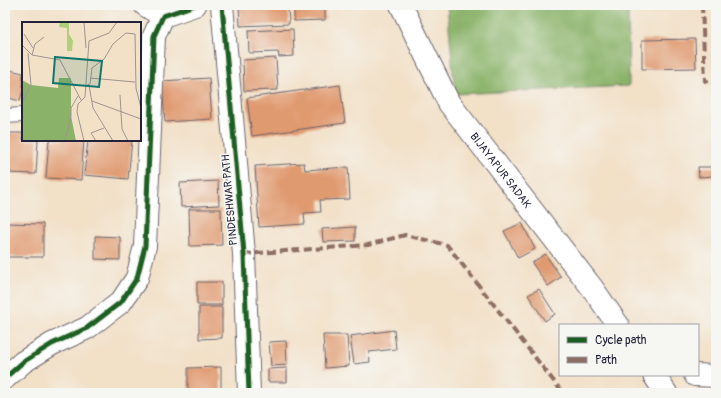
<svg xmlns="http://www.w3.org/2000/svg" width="721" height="398" font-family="Pangolin,sans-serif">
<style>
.forest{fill:#8ab269;stroke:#566a52}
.building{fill:#e09a6f}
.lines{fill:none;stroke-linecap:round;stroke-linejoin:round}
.service-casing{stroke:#6b646c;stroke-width:16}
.minor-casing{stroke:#6b646c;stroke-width:24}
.service{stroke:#fff;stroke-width:14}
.minor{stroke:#fff;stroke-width:22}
.quiet{stroke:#8d6e63;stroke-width:4;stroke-dasharray:8 4;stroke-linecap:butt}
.cycleway-casing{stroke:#f6f6f2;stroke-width:8}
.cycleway{stroke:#1b5e20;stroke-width:5}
.labels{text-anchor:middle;stroke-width:3;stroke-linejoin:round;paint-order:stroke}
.street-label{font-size:11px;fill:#22223b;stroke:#f6f6f2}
.inset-road{fill:none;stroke:#9f948f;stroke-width:1}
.view{fill:#0f766e;fill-opacity:0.15;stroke:#0f766e;stroke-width:2}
.inset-edge{fill:none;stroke:#22223b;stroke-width:2}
</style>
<rect width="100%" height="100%" fill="#f6f6f2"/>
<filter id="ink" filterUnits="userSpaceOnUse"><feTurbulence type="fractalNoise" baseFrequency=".025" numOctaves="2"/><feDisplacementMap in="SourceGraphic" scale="8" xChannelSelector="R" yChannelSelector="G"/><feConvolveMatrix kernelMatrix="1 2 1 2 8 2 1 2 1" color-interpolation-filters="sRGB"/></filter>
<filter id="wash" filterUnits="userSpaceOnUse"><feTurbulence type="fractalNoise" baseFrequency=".012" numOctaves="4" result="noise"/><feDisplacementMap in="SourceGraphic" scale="16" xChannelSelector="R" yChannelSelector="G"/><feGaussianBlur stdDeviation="0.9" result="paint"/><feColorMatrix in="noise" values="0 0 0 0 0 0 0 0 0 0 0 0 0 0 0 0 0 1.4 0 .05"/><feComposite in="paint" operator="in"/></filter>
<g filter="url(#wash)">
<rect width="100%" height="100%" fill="#f2e0c7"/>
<path class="forest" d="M447,5h181l1,81 -174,8z"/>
<g id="blocks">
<path class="building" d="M239,5h49l1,19 -49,2z
M294,5h31v15l-31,1z
M293,29l1,27 -15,1 -1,-5 -29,1 -1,-22z
M695,39l1,29 -54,1v-29z
M276,58l2,32 -34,1 -1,-31z
M5,69l18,4v16l-3,12 -15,-4 4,-16 -4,-1z
M209,78l3,41 -47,3 -3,-41z
M340,85l5,38 -93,13 -5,-38z
M9,133h14v7h15l-2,34 -29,-1z
M49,140h35l-3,40 -35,-2z
M88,140h44l-4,39 -44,-4z
M304,163l1,7 43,-3 2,32 -30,1 1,12 -17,1 1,11 -46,3 -4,-61z
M698,167h18v9l-17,1z
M218,181l1,24 -38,2 -1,-24z
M189,209h32l1,36 -32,1z
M5,223l38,1v33h-38z
M522,223l13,26 -17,9 -14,-27z
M355,227v14l-32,1 -1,-13z
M95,236l25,1v23l-25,-1z
M545,254l16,23 -13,9 -16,-23z
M197,282h25v23h-25z
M539,289l16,25 -10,7 -17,-26z
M199,307h23v31l-23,1z
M394,330l2,19 -27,3 1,10 -16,2 -4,-28z
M323,335h24l2,31 -24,2z
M286,341l1,24 -16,1 -2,-24z
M221,367v26h-33v-25z
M287,368v14h-19v-13z"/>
</g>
</g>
<g filter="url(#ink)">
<use href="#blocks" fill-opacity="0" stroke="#6b646c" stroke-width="1"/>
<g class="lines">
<g class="service-casing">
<path id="service" d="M5,116l18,-1"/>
</g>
<g class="minor-casing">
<g id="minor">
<path d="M145,5l18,11"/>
<path d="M222,5l22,249 5,139"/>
<path id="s1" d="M401,5l48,98 144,186 25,36"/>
<path d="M654,375l12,18"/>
<path d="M695,375l21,1"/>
<path d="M5,378l18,-16 29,-18 35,-16 34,-26 16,-24 8,-32 9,-210 9,-20 32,-11"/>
</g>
</g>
<use href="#service" class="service"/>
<use href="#minor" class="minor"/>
<path class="quiet" d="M702,5l3,76 11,1
M244,254l124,-9 37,-10 42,10 116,148"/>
<g class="cycleway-casing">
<path id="cycleway" d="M222,5l22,249 5,139
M5,378l18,-16 29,-18 35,-16 34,-26 16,-24 8,-32 9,-210 9,-20 32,-11"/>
</g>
<use href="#cycleway" class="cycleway"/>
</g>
</g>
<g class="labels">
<g class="street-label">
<text dy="4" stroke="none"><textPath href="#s1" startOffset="194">BIJAYAPUR SADAK</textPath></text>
<text transform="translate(229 200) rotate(-95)" y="4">PINDESHWAR PATH</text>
</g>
</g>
<g transform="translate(22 22)">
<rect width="119" height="119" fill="#f2e0c7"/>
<path d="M38,0h12l-3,1v11l4,7 -1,10h-5v-23l-8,-1z" fill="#add079"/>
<path d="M37,56h12v38l5,25h-54v-61l9,5 27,3z" fill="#8ab269"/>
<path class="inset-road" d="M62,0l2,26M2,12l9,14M0,23l10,10 28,5 21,40M10,33l3,-11 9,-7M68,56l45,4M67,63l4,23 20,33M63,64l5,-2 2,-16 12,-9 9,-15 13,-11 9,1 1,54 5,20M98,73l2,34 6,12M63,75l4,-56 20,-8 8,-11M70,79l49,18M0,80l9,-17 -3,-32M43,119l6,-25v-8l7,-12M62,119l-7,-29 1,-8 7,-7M74,119l-5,-8 13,-5"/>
<path class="view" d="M33,35l47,4 -3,26 -46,-4z"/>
<rect width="119" height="119" class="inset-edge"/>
</g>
<rect width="721" height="398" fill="none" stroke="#f6f6f2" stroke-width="20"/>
<rect x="559" y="324" width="140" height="52" fill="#f6f6f2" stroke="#a1a1a9"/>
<rect x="567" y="337" width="20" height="6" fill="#1b5e20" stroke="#a1a1a9"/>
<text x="595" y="344" font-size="12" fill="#22223b">Cycle path</text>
<rect x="567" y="357" width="20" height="6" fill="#8d6e63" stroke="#a1a1a9"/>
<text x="595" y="364" font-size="12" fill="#22223b">Path</text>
</svg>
